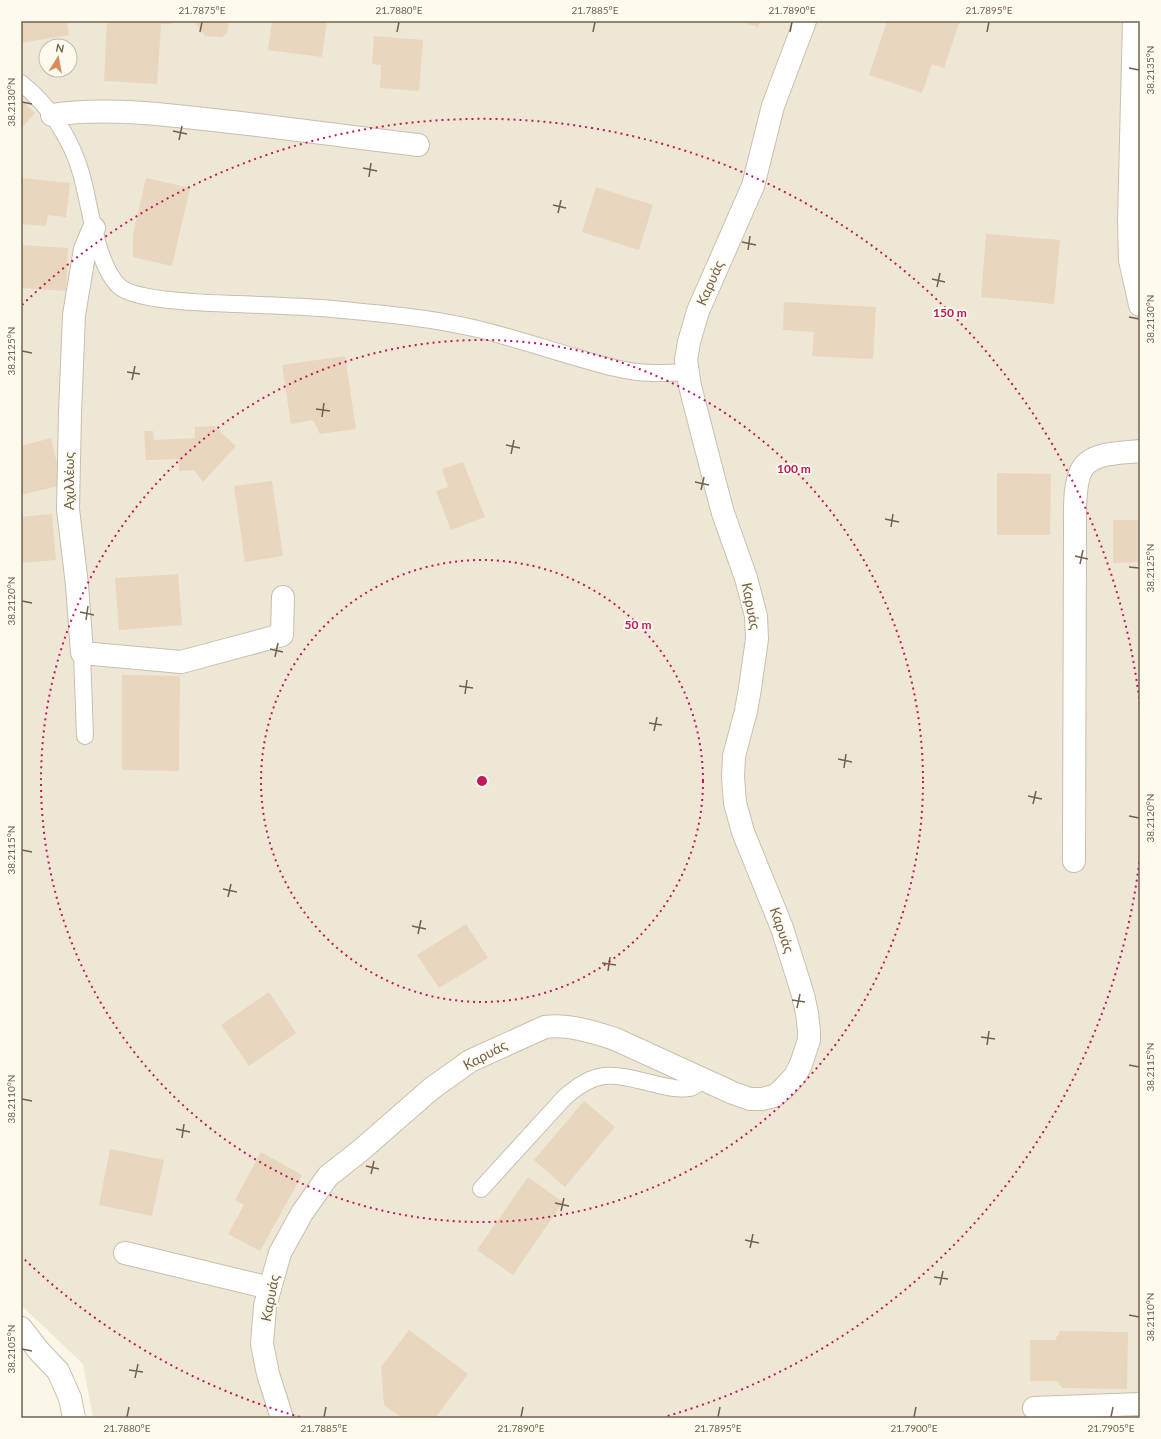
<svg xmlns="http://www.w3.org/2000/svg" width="1161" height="1439" font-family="Lato,sans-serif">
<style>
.residential{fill:#eee7d5;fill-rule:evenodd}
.building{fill:#e8d6be}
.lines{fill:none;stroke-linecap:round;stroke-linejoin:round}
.lane-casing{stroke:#c8bead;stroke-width:18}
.street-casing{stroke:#c8bead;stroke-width:24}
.secondary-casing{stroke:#cbbfab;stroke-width:24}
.lane{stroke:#fff;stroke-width:16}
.street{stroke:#fff;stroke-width:22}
.secondary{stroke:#fff;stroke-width:22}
.ticks{fill:none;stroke:#72614f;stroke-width:1.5}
.ring{fill:none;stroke:#c2185b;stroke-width:2;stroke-dasharray:2 4}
.labels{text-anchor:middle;stroke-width:4;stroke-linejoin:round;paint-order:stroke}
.street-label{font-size:14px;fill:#72614f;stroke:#fdfaee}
.centre{fill:#c2185b;stroke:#fdfaee;stroke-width:2}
.ring-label{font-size:12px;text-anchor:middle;font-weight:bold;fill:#c2185b;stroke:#fdfaee;stroke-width:4;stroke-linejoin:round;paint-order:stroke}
.neatline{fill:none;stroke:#72614f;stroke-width:1.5}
.ticks-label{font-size:10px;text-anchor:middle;fill:#72614f}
</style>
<rect width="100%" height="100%" fill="#faf6e8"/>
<path class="residential" d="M21,21h1119v1397h-1047l-10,-54 -62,-59zM46,46h24v24h-24z"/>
<path class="building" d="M21,21h46l2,14 -48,8z
M107,21h65v3h-11l-4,60 -53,-3z
M196,21h33l-2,12 -5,4 -17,-1 -9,-12z
M272,21h55l-5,36 -54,-7z
M739,21h21l-2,6z
M887,21h73l-16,47 -12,-4 -10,29 -53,-18z
M374,36l49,4 -4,51 -39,-3 1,-23 -9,-1z
M21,100l14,13 -14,16z
M21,178l49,5 -4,34 -18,-2 -2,11 -25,-2z
M146,178l44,10 -18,78 -39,-9v-22z
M596,187l57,18 -14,45 -57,-18z
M986,234l74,6 -6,64 -73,-7z
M21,245l47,3 -2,43 -45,-3z
M784,302l92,5 -3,52 -61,-3 2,-24 -31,-2z
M345,356l11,73 -36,5 -7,-14 -22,4 -9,-59z
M214,426l22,20 -33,36 -9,-12 -15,1v-12l-33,1 -2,-29h9l1,9 41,-2v-11z
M51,438l11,47 -41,10v-49z
M463,462l22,55 -34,13 -15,-39 12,-4 -6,-18z
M997,473l54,1 -1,61h-53z
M272,481l11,75 -38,6 -11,-76z
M52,514l4,46 -35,3v-46z
M1113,520h27v42l-27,1z
M178,574l4,51 -63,5 -4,-52z
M122,675l58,1 -1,95 -57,-1z
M466,924l22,34 -49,30 -22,-33z
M269,992l27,41 -47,33 -28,-41z
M584,1101l31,26 -50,60 -31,-27z
M110,1149l54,11 -12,56 -53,-11z
M261,1152l41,23 -42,76 -32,-17 16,-29 -9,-5z
M528,1177l35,25 -50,73 -36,-25z
M409,1330l59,44 -33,44h-33l-18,-13 -3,-38z
M1060,1331l68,1 -1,57 -65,-1 -5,-7h-27v-41h25z"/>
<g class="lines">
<g class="lane-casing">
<path id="lane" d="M21,83c28,22 50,55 60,90 9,30 15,93 39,114 19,15 90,16 116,17 28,1 56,2 85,4 54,5 108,9 161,22 31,8 62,18 93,27 21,6 42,13 63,15 16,2 33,1 49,0
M82,653l3,83
M481,1189l83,-91c11,-10 24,-20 40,-22 22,-2 48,9 70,12 5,0 10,1 15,0 6,-1 9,-5 12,-9"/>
</g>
<g class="street-casing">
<path id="street" d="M52,115c50,-8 110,-1 161,5 68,7 137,17 205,25
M94,228l-9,21 -11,66 -4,98 -2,96 9,76 5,68 99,9 101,-27 1,-38
M1074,861l1,-333c0,-16 -2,-52 11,-64 13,-12 37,-11 54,-13
M125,1253l145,35
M21,1328l18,23 19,20 12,27 4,20
M1034,1408l106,-4"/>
</g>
<g class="secondary-casing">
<path id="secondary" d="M1134,21l-5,200 1,39 10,45
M282,1418l-14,-44 -6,-30 3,-38 15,-53 22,-40 26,-37 32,-25 71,-62 39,-28 75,-34c24,-3 48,5 70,12l118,54 17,6h12l12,-3 8,-6 13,-14 6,-12 8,-24v-9l-2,-18 -4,-18 -21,-67 -39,-96 -8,-29 -2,-26 1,-21 12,-45 4,-23 7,-49 -1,-23 -10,-38 -23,-65 -8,-30 -25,-97 -4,-26 3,-18 9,-31 55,-125 20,-80 32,-85"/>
</g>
<use href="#lane" class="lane"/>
<use href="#street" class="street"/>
<use href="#secondary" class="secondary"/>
</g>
<path class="ticks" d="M200,32l2,-10M397,32l2,-10M593,32l2,-10M790,32l2,-10M987,32l2,-10M1129,68l10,2M22,102l10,2M173,131l14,3M179,140l3,-14M363,168l14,3M369,177l2,-14M553,205l13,3M558,213l3,-13M742,242l14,3M748,250l2,-14M932,279l13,3M937,287l3,-14M1129,317l10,2M22,351l10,2M127,372l13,2M132,380l3,-14M316,409l14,2M322,417l2,-14M506,445l14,3M511,454l3,-14M695,482l14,3M701,490l3,-13M885,519l14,3M891,527l2,-13M1075,556l13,3M1080,564l3,-14M1129,567l10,1M22,601l10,2M80,612l14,3M86,620l2,-14M270,649l13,3M275,657l3,-14M459,686l14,2M465,694l2,-14M649,723l13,2M654,731l3,-14M838,759l14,3M844,768l2,-14M1028,796l14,3M1033,804l3,-13M1129,816l10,2M22,850l10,2M223,889l14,3M228,897l3,-13M412,926l14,3M418,934l3,-14M602,963l14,2M608,971l2,-14M792,1000l13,2M797,1008l3,-14M981,1037l14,2M987,1045l2,-14M1129,1065l10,2M22,1099l10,2M176,1129l14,3M182,1138l2,-14M366,1166l13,3M371,1174l3,-13M555,1203l14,3M561,1211l3,-13M745,1240l14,3M750,1248l3,-14M934,1277l14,2M940,1285l3,-14M1129,1315l10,2M22,1349l10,2M129,1370l14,2M135,1378l3,-14M127,1417l2,-10M324,1417l2,-10M521,1417l2,-10M718,1417l2,-10M914,1417l2,-10M1111,1417l2,-10"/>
<g class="ring">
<circle cx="482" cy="781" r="221"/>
<circle cx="482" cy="781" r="441"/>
<path d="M1140 856A662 662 0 0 1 664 1417M300 1417A662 662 0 0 1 22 1257M22 305A662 662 0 0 1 1140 706"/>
</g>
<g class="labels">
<g class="street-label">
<text transform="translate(710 283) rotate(-66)" y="5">Καρυάς</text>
<text transform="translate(69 481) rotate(-90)" y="5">Αχιλλέως</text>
<text transform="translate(751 606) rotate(79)" y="5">Καρυάς</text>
<text transform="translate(782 930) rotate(71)" y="5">Καρυάς</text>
<text transform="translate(485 1055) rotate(-28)" y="5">Καρυάς</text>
<text transform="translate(270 1298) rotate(-79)" y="5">Καρυάς</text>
</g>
</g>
<circle cx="482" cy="781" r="6" class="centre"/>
<g class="ring-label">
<text x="950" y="317">150 m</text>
<text x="794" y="473">100 m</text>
<text x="638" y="629">50 m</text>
</g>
<rect width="1161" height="1439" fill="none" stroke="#fdfaee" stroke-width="44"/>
<g transform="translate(58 58) rotate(11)"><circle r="19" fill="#fdfaee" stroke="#c5bdae"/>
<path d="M0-3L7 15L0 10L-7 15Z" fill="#d78c5b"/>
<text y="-6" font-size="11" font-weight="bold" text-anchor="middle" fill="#72614f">N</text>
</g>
<rect x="22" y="22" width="1117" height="1395" class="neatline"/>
<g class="ticks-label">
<text x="202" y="14">21.7875°E</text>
<text x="399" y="14">21.7880°E</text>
<text x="595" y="14">21.7885°E</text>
<text x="792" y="14">21.7890°E</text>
<text x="989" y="14">21.7895°E</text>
<text transform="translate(1150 70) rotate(-90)" y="4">38.2135°N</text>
<text transform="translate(11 102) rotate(-90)" y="4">38.2130°N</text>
<text transform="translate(1150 319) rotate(-90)" y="4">38.2130°N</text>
<text transform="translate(11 351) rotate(-90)" y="4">38.2125°N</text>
<text transform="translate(1150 568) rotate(-90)" y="4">38.2125°N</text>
<text transform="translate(11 601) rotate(-90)" y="4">38.2120°N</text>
<text transform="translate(1150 818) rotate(-90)" y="4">38.2120°N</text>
<text transform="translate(11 850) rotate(-90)" y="4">38.2115°N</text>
<text transform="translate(1150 1067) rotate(-90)" y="4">38.2115°N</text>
<text transform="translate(11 1099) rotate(-90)" y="4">38.2110°N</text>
<text transform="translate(1150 1317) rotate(-90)" y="4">38.2110°N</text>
<text transform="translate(11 1349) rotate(-90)" y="4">38.2105°N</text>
<text x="127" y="1432">21.7880°E</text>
<text x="324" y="1432">21.7885°E</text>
<text x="521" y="1432">21.7890°E</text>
<text x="718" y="1432">21.7895°E</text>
<text x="914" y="1432">21.7900°E</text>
<text x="1111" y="1432">21.7905°E</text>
</g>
</svg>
